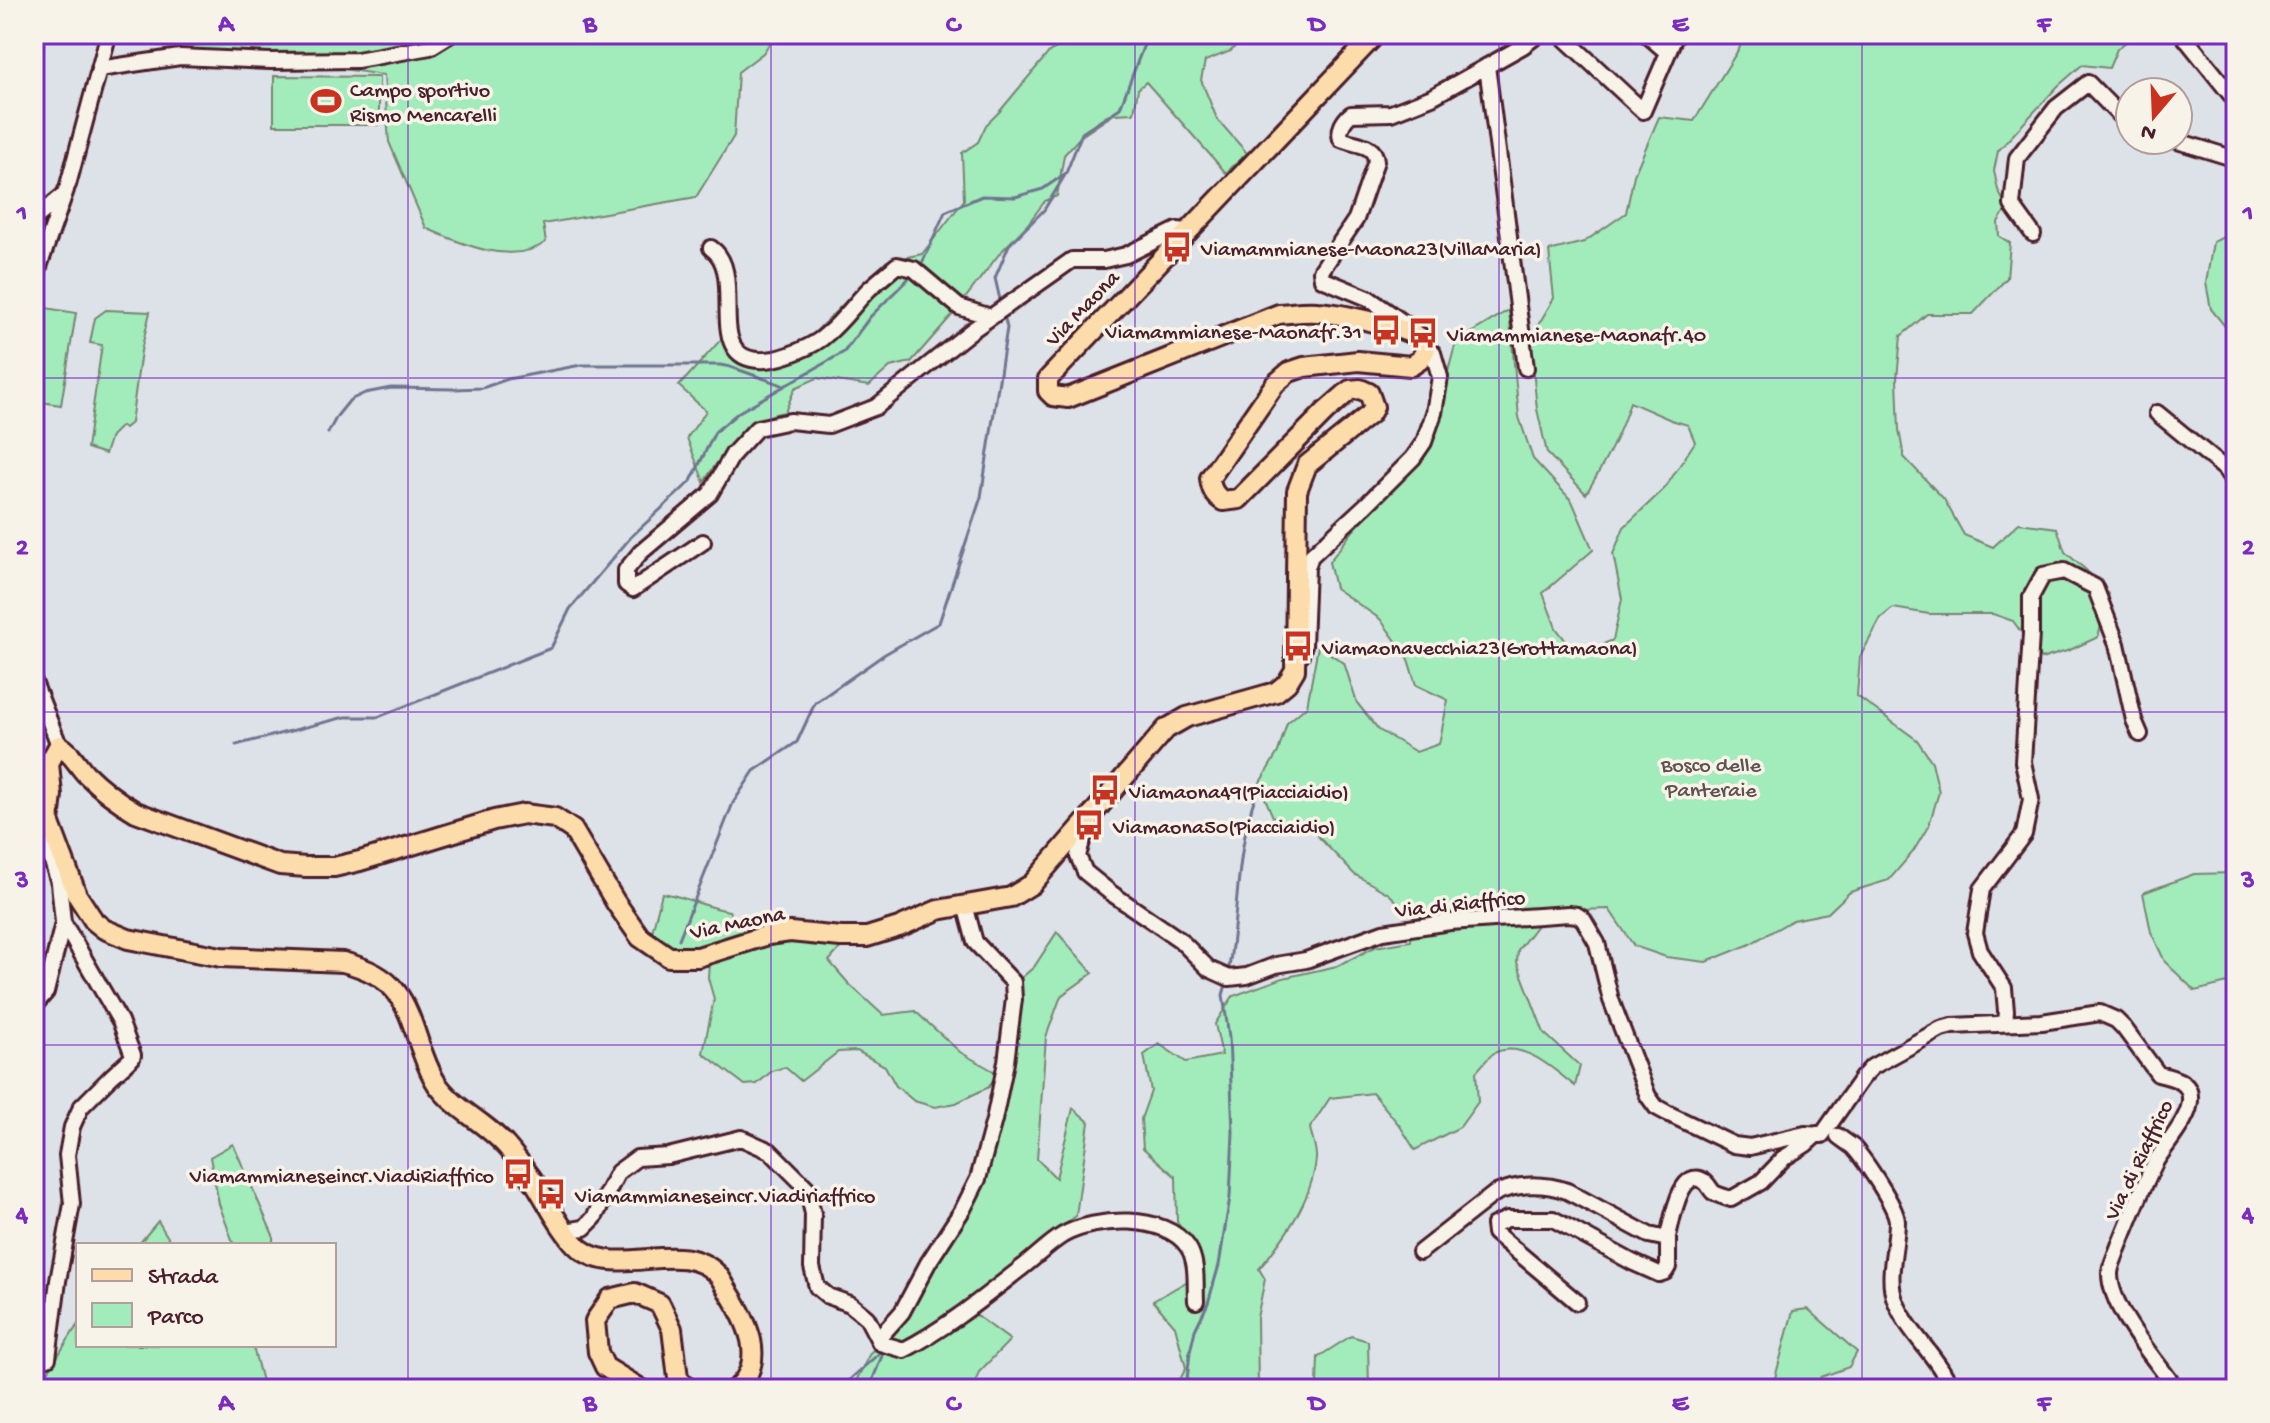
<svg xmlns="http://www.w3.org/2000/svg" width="2270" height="1423" font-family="'Gochi Hand',sans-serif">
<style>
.green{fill:#a2ecbb;stroke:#768673;stroke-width:2}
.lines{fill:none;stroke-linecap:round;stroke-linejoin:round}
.stream{stroke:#707490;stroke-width:3}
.minor-casing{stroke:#4a1f2b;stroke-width:20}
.major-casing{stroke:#4a1f2b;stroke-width:24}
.minor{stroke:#f7f3e8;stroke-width:14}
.major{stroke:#fddcac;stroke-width:18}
.grid{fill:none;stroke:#7b2cbf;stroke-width:2;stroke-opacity:0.55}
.labels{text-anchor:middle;stroke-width:7;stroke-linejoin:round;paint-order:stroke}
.poi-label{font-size:22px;fill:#4a1f2b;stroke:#f7f3e8;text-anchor:start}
.street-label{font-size:22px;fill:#4a1f2b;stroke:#f7f3e8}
.park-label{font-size:22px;fill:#60524f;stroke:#f7f3e8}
.neatline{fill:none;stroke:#7b2cbf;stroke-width:3}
.grid-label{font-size:26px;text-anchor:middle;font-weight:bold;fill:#7b2cbf}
</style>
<rect width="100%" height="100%" fill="#dde2e8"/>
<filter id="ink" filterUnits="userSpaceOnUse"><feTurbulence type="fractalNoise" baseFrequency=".0125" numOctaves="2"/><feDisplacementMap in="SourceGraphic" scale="16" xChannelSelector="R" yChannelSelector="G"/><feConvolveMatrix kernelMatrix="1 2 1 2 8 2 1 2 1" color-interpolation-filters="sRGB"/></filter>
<g filter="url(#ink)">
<path class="green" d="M175,34h601l-13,19 -25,19 -4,64 -38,61 -153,27 3,18c-34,25 -87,1 -120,-14l-37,-86 -5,-67 -96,-14 -108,-4z
M1069,34h177l-15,17 -26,10 -4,19 16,39 30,34 -21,20 -80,-91 -8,7 -4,24 -20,1 -34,23 -16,18 -7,41 -12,5 -18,24 -27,28 -47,61 -42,48 -21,5 -21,19 -52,-8 -22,10 -10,24c-37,5 -62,40 -81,70l-17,-44 19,-27 -27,-25 45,-50 14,11 19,8 24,-1 31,-19 75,-74 35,-7 42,-54 -2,-47 16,-11 8,-17 14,-14 50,-60 20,-9z
M1743,34h393l-19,15 -8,19 -27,-3 -24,21 -60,65 -4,20 4,19 9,18 -9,14 1,14 11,7 -3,35 -34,36h-46l-26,22 -4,43 2,51 5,27 40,42 20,36 29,12 26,-24 38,5 8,24 21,18 23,24 -11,43 -28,13 -29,9 -28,-38 -20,-7h-64l-36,-6 -12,10 -21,39 -3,39 60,44 15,22 7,30 -10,33 -16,27 -24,28 -39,12 -22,21 -35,7 -45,25 -42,17 -40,-5 -32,-11 -25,-37 -61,2 -30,39 -1,12 27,71 36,33 -5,20c-21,-16 -52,-47 -81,-33 -6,4 -12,13 -18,19l2,30 -18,25 -45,23 -15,-24 -27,-33 -43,5 -20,30c2,10 7,21 6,31 -4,42 -32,79 -57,110l6,10 -8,39 1,71h-83l11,-21 -11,-42 -22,-25 47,-27 -5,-25 -18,-27 -1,-45 -33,-29 -2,-29 10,-28 -7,-36 15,-11 27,18 36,-7 -7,-31 18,-28 50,-18 54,-12 38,-19 36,-6 2,-24 -24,-23 -35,-20 -41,-43 -40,-14 -14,-33 19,-32 9,-29 20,-17 11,-60 26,17 13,40 22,27 37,22 23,-8 9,-44 -32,-15 -9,-29 -27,-37 -45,-31 -6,-26 24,-31 74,-82 29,-107 53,-32 10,107 14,42 39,42 21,49 -50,43 13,35 21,27 36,-15 9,-41 -9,-45 11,-27 41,-39 30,-46 -7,-17 -17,-5 -41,-18c-10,33 -26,62 -44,92l-39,-41 -10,-44 -7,-70 24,-41 -5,-47 35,-9 42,-29 8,-38 25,-58 35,4 46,-74z
M274,76l105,1v48h-105z
M2236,231v109l-25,-31 -5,-26 7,-41z
M34,306l42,7 -15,92 -27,-4z
M106,310l44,2 -9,39 -10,72 -6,5 -4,-2 -10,10 -6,18 -18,-6 15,-103 -12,-2 5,-25z
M2236,873v108l-41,10 -30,-29 -14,-30 -8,-39 51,-19z
M662,893c24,4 44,14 67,18l16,22 98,12 -14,16 20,23 34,31 32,-4 45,41 37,21 -8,14 -33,16 -21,4 -21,-6 -18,-15 -11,-20 -28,-15 -19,1 -37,29 -16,-14 -13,4 -15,13 -12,1 -42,-32 11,-54 -6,-21 1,-16 -42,-14 -16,-12z
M1057,932l36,41 -32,23 -15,41 -9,122 19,19 17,-70 16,14 -13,94 -61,47 -50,44 45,33 -31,32 -6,17h-121l18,-36 28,-29 32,-53 26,-36 21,-42 40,-170 3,-44 14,-12z
M233,1144l40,91v10h-39l-15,-41 -9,-47z
M158,1221l12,20 -3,4h-29z
M1808,1309l49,43 -8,15 -28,10 -5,12h-44l21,-78z
M78,1324v21h177l-2,2 11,42h-227z
M1351,1336l17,5 1,48h-57l5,-6 1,-26z"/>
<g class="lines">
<path class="stream" d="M920,268l25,-56 37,-16 33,1 28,-8 23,-16 16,-40 38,-25 28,-74
M1001,304l-6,-26 14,-33 35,-35 21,-35
M328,433l9,-17 13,-16 15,-7 26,-5 63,1 28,-1 26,-9 73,-14h139l11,2 51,18
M236,745l109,-28h33l173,-69 19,-39 61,-72 60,-56 24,-49 24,-20 105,-60 26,-35 42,-42
M679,939l54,-136 21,-32 43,-29 18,-39 70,-49 54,-31 42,-126 26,-169 -3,-13
M1228,973c11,-59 7,-124 29,-181
M2232,1273l4,-1
M839,1389l44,-39
M869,1389l16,-41
M1186,1389l4,-37 5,-22 13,-27 11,-38 11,-68 3,-65 -4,-95 -6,-42 4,-14"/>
<g class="minor-casing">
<path id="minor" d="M1560,34l83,77 33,-77
M1646,34l22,19
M2182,34l54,67
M34,48l1,-14
M1487,66l39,302
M99,69l81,-12 90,4 87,-1 73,-13 21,-13
M2174,140l62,19
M68,185l40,-149 -2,-2
M34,219l30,-24
M2033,234l-21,-29 5,-47 39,-50 32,-25 42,43
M711,248c38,26 -12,116 55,112 17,-1 49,-14 61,-26 16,-13 28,-31 42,-45 9,-8 19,-16 28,-24l17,4 45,38 32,10
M34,281l32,-91
M1405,330l-1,-7 -36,-25 -46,-19 -1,-8 35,-52 20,-58c-1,-18 -22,-16 -35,-22 -3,-10 3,-19 10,-25l40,-1 41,-16 91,-51 16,-12
M2157,413l67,55 12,16
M703,542l-70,47 -7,-5v-14l14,-17 70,-59 23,-40 24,-26 33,-7 39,4 47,-18 95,-76 101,-71h32l22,-5 51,-25 10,1
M1301,655l3,-10 3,-78 4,-11 54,-50 48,-48 11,-16 10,-29 6,-36 -7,-24 -7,-4
M34,682l25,63
M34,785l15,-16
M1091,826l-8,12 -5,18 7,16 26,21 69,47 29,29 20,9 18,-2 29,-11 30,-5 77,-28 67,-10 119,-8 8,1 6,4 14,24 14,57 37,96 8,11 11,6 67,32 16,2 55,-13 17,1 40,-57 10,-11 69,-38 11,-3 90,-4 58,-9 16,7 8,8 34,46c13,3 32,7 32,23 2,20 -24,47 -34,64 -15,29 -27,60 -39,90 -2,7 -7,15 -7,23 0,35 46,86 66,115
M34,1006l12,-14 17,-69
M2005,1024l1,-13 -2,-23 -24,-37 -5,-18 7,-44 42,-55 7,-35 -8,-37 8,-128v-37l12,-22 21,-4 31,16 22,57 17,76 6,14
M1838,1136c5,4 10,7 15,11 11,12 43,59 44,74 0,26 -11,55 -2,79 13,34 44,56 56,89
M565,1231l19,-3 10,-10 24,-46 19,-14 31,-2 73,-18 29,13 37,37 6,26 -1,53 5,20 11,9 22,8 17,14 13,25 24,7c41,-21 79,-52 116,-81 14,-10 28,-25 43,-34 32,-18 102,-22 125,12 10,15 7,37 8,54
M1420,1252l74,-58c22,-11 50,-11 73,-3l82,44 14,3 5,-2c4,-14 12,-72 37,-54 3,2 5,7 8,10 4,3 12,5 18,7l30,-17 23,-24 22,-14 11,-10
M1577,1302l-82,-69 -1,-8 13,-6h46l79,43 27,12 6,-2 3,-5v-31
M878,1339l24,-27 26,-49 35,-54 15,-30 16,-59 12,-58 8,-63 -1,-17 -38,-40 -10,-37
M48,1358l10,-77 14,-77 -5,-49 5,-28 9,-20 31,-31 20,-18 1,-3 -13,-34 -57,-99 -4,-39 -11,-34 -2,-17 2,-7"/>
</g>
<g class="major-casing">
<path id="major" d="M641,1389l-36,-22 -7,-15 -3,-31 15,-22 25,-6 25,11 12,25 6,49 10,11
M736,1389c15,-13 19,-29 15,-49 -4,-17 -14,-35 -23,-49 -3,-5 -6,-11 -10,-16 -38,-41 -105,9 -143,-31 -17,-18 -27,-41 -40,-61 -8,-12 -17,-23 -26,-34 -20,-25 -53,-38 -72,-65 -8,-12 -12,-25 -17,-38 -16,-49 -24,-70 -77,-84l-122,-5 -93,-18 -24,-10 -10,-8 -17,-26 -28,-74 3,-26 -3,-32 10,-18c12,7 17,18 26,28 15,15 32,28 51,39l144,53 26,2h28l26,-6 134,-41 30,-6 31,4 18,12 43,73 24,34 29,20h29l70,-22 22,-3 51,5h26l32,-10 39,-17 73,-13 21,-13 134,-155 21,-12 89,-25 11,-9 8,-13 2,-179 10,-26 63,-51 4,-7 -5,-14 -9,-4 -10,1 -25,22 -86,87 -16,2c-9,-6 -12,-12 -13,-23l65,-94 14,-12 15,-5 54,-6 53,5 9,-6 6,-11 -5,-11c-17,-11 -83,-25 -104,-26 -12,-1 -25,1 -38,2l-211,84 -15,-2 -5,-5v-12l328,-345"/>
</g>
<use href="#minor" class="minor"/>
<use href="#major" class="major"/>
</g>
</g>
<path class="grid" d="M408,34v1355M771,34v1355M1135,34v1355M1499,34v1355M1862,34v1355M34,378h2202M34,712h2202M34,1045h2202"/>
<defs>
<g id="stadium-bare" transform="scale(2.4)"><path d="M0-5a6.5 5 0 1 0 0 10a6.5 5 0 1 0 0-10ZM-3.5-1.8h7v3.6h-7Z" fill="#c8321e" stroke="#f7f3e8" stroke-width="2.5" paint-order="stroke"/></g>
<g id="bus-bare" transform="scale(2.4)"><path d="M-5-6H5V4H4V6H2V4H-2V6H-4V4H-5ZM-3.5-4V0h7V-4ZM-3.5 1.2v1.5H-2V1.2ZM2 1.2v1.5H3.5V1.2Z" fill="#c8321e" stroke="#f7f3e8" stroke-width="2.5" paint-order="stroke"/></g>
</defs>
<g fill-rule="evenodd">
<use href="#stadium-bare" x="326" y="101"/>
<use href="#bus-bare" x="1177" y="247"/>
<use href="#bus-bare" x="1386" y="330"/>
<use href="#bus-bare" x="1423" y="333"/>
<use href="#bus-bare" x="1298" y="646"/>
<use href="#bus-bare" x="1105" y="790"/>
<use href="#bus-bare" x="1089" y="825"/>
<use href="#bus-bare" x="518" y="1174"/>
<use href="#bus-bare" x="551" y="1194"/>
</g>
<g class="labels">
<g class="poi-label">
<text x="350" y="96">Campo sportivo<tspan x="350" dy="25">Rismo Mencarelli</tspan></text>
<text x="1201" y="255">Viamammianese-Maona23(VillaMaria)</text>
<text x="1362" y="338" text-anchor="end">Viamammianese-Maonafr.31</text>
<text x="1447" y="341">Viamammianese-Maonafr.40</text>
<text x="1322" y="654">Viamaonavecchia23(Grottamaona)</text>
<text x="1129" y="798">Viamaona49(Piacciaidio)</text>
<text x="1113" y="833">Viamaona50(Piacciaidio)</text>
<text x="494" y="1182" text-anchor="end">Viamammianeseincr.ViadiRiaffrico</text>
<text x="575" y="1202">Viamammianeseincr.Viadiriaffrico</text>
</g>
<g class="street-label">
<text transform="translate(1081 307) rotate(-46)" y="8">Via Maona</text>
<text transform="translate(1460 902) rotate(-6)" y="8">Via di Riaffrico</text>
<text transform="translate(737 921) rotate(-12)" y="8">Via Maona</text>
<text transform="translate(2137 1159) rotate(-64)" y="8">Via di Riaffrico</text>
</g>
<g class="park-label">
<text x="1711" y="771">Bosco delle<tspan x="1711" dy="25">Panteraie</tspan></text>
</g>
</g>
<rect width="2270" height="1423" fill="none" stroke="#f7f3e8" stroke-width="88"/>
<rect x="76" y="1243" width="260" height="104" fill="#f7f3e8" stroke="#b29e9c" stroke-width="2"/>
<rect x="92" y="1269" width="40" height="12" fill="#fddcac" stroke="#b29e9c" stroke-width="2"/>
<text x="148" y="1283" font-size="24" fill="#4a1f2b">Strada</text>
<rect x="92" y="1303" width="40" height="24" fill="#a2ecbb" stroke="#b29e9c" stroke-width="2"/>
<text x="148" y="1323" font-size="24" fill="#4a1f2b">Parco</text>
<g transform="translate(2154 116) rotate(199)"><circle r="38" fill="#f7f3e8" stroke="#b29e9c" stroke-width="2"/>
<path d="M0-6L14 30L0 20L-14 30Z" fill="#c8321e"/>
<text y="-12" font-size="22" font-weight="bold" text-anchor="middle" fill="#4a1f2b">N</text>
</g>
<rect x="44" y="44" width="2182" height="1335" class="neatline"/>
<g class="grid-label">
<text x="226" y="31">A</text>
<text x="590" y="31">B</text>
<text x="953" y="31">C</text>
<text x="1317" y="31">D</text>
<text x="1680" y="31">E</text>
<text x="2044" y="31">F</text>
<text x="22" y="220">1</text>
<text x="2248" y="220">1</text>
<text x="22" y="554">2</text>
<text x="2248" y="554">2</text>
<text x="22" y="887">3</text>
<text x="2248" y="887">3</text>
<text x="22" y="1221">4</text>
<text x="2248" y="1221">4</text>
<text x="226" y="1410">A</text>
<text x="590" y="1410">B</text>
<text x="953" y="1410">C</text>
<text x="1317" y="1410">D</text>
<text x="1680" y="1410">E</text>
<text x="2044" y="1410">F</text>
</g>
</svg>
